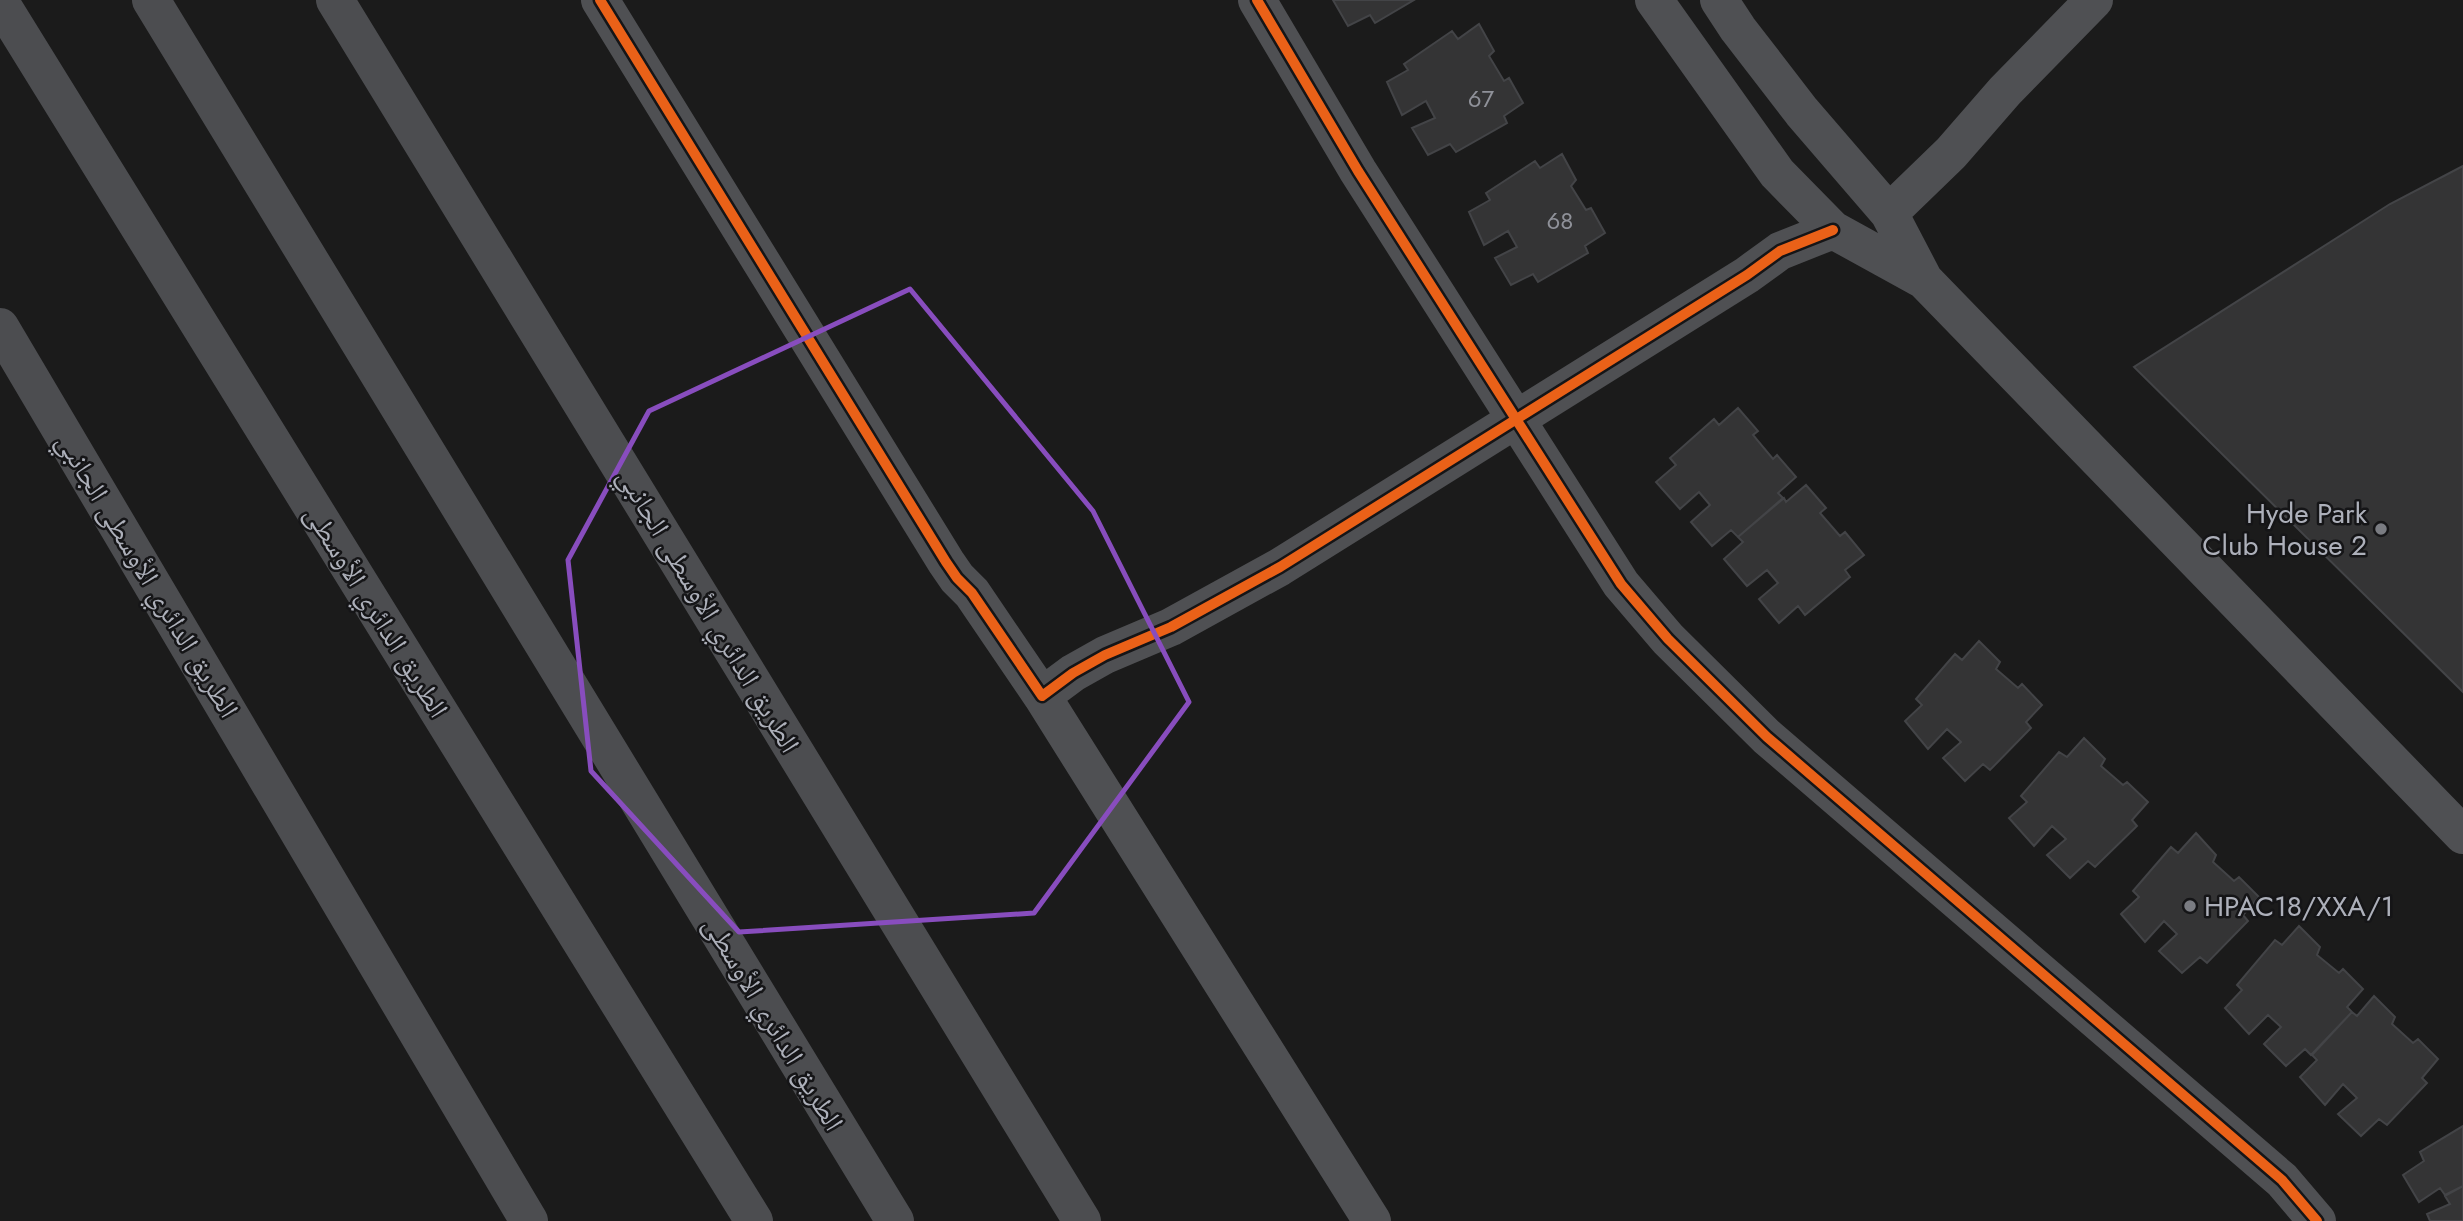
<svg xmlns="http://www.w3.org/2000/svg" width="2463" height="1221" font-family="Jost,'Noto Naskh Arabic',sans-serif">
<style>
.building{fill:#343435;stroke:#434447;stroke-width:2}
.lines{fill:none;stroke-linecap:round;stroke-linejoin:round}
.minor{stroke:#4f5053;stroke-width:38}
.highway{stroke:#4c4d50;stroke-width:38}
.cycleway-casing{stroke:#151517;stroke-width:15}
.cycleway{stroke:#ea6118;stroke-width:10}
.marked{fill:none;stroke:#884dbe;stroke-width:5;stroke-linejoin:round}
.poi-dot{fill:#7a7c82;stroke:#151517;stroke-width:2.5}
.labels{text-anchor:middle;stroke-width:5;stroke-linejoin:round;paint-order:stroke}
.number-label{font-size:24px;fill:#8f9199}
.poi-label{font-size:28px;fill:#adb0ba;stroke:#151517;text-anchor:end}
.street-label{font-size:28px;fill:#adb0ba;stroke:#151517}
</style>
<rect width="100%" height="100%" fill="#1b1b1b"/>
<path class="building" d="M1333,0h81l-39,23 -5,-8 -22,11z
M1479,24l15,27 -5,5 15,25 5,-3 14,25 -19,13 3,7 -51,29 -6,-8 -22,11 -16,-27 23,-10 -9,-17 -24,14 -15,-33 21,-12 -4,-6 48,-33 6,8z
M1562,154l14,26 -5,6 15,24 5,-2 14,25 -20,13 3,7 -50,29 -5,-8 -22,11 -16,-27 22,-11 -9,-16 -24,14 -15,-33 21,-12 -4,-7 49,-32 5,7z
M2463,166v526l-329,-325 256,-163z
M1738,408l20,23 -5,4 20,24 4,-4 19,22 -18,16 5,5 -45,39 -7,-7 -19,16 -21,-24 19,-17 -11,-13 -19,17 -24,-27 20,-17 -6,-7 44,-39 5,6z
M1806,485l20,23 -6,5 20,23 5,-4 19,23 -19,15 5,7 -45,38 -7,-9 -19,17 -20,-24 19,-16 -11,-13 -20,16 -23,-27 19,-17 -5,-5 46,-39 2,4z
M1979,641l21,21 -4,7 22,19 4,-4 20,21 -16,17 5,6 -41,42 -7,-6 -18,17 -22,-23 18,-16 -14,-13 -19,20 -23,-28 17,-16 -6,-6 39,-45 7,6z
M2084,738l21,21 -4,7 22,19 4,-3 21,20 -16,18 5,6 -42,41 -7,-6 -18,17 -23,-23 19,-16 -14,-13 -18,20 -25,-28 18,-16 -6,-6 38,-44 8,5z
M2196,833l20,22 -3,7 21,19 5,-4 20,20 -16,18 5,6 -41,42 -7,-6 -18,16 -23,-22 18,-17 -13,-13 -19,21 -24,-28 18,-17 -6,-6 38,-44 7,6z
M2299,926l21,21 -3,8 22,18 4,-4 20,20 -16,18 5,5 -41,43 -6,-6 -19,17 -22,-22 17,-17 -13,-12 -19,19 -24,-26 17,-18 -5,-5 38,-45 7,5z
M2374,996l21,21 -3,7 21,19 5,-4 20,20 -16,19 5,5 -40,42 -8,-6 -18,17 -23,-22 19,-16 -14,-14 -18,21 -25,-28 17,-17 -5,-5 40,-43 5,4z
M2463,1126v60l-18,9 -5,-7 -21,14 -16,-27 21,-14 -4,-9z
M2463,1186v35h-33l-3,-7 23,-10 -5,-8z"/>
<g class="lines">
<path class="minor" d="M600,0l346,562 11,16 15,15 70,103 31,-23 32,-18 66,-28 109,-60 467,-292 33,-24 53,-21
M1257,0l101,171 263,413 47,55 99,98 515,443 35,41
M1654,0l123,173 56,57 91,50
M1719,0l19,29 64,83 87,101 35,67 539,555
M1889,213l62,-60 54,-62 89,-91
M1042,696l330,525"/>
<path class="highway" d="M151,0l744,1221
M335,0l747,1221
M0,2l754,1219
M0,327l529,894"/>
<g class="cycleway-casing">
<path id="cycleway" d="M600,0l346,562 11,16 15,15 70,103 31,-23 32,-18 66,-28 109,-60 467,-292 33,-24 53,-21
M1257,0l101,171 263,413 47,55 99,98 515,443 35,41"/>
</g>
<use href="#cycleway" class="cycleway"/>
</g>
<path class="marked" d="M910,289l183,222 96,191 -155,211 -295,19 -148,-161 -23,-211 81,-149z"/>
<g class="poi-dot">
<circle cx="2381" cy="529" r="7"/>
<circle cx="2190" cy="906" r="7"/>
</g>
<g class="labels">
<g class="number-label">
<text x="1481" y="107">67</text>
<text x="1560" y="229">68</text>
</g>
<g class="poi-label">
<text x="2367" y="523">Hyde Park<tspan x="2367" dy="32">Club House 2</tspan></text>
<text x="2204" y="916" text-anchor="start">HPAC18/XXA/1</text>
</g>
<g class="street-label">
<text transform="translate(148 575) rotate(59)" y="10">الطريق الدائري الأوسطى الجانبي</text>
<text transform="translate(709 610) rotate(59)" y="10">الطريق الدائري الأوسطى الجانبي</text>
<text transform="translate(377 611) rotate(58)" y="10">الطريق الدائري الأوسطى</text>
<text transform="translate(774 1023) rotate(59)" y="10">الطريق الدائري الأوسطى</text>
</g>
</g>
</svg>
